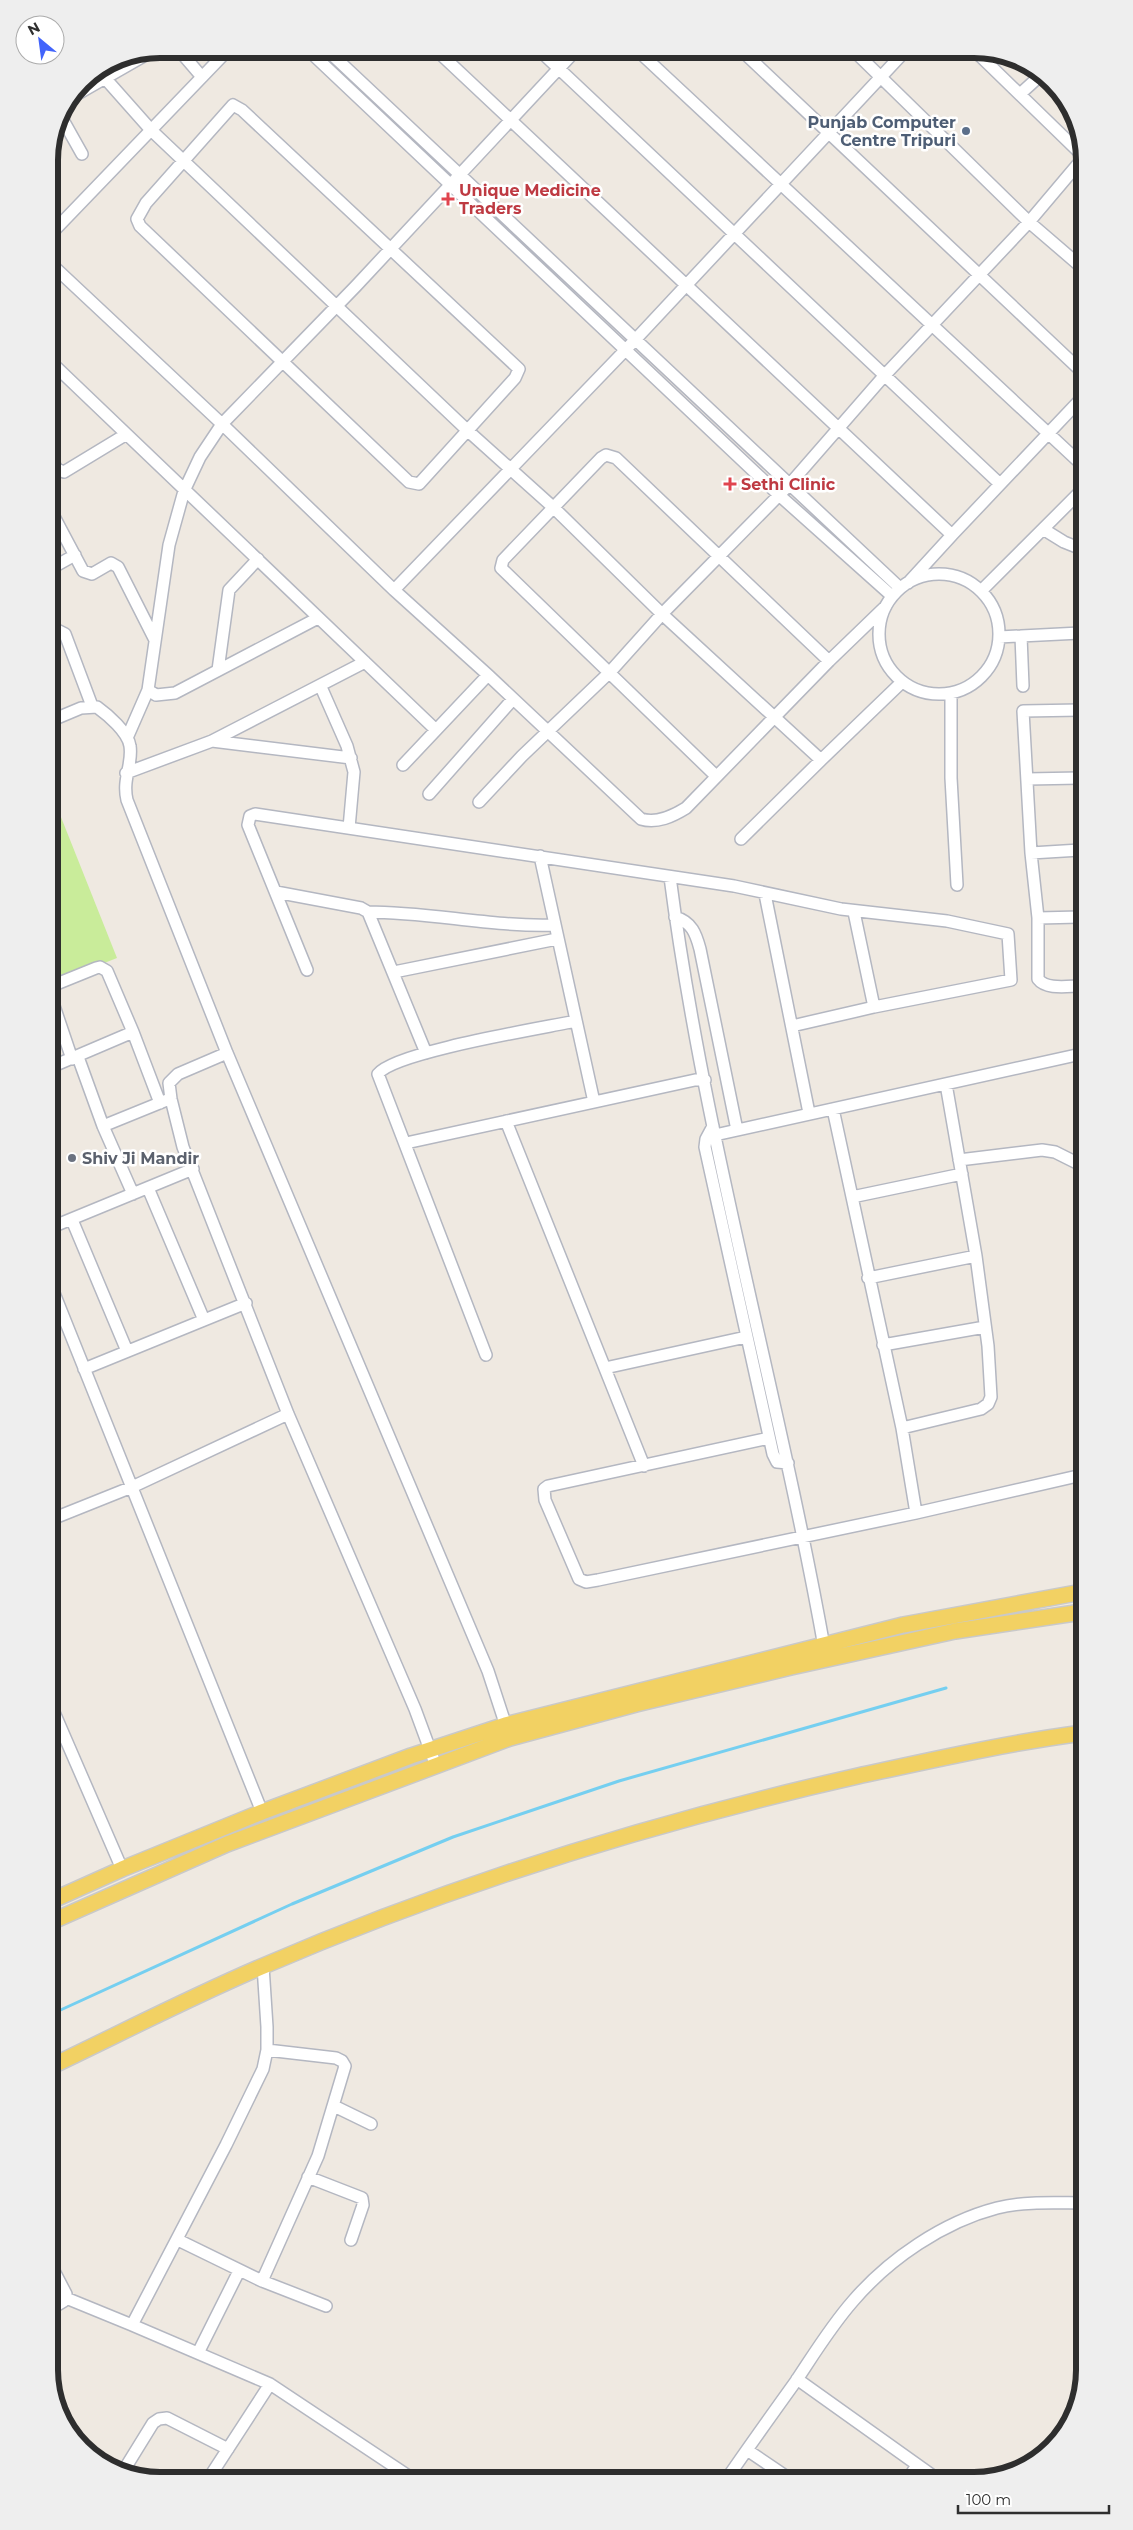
<svg xmlns="http://www.w3.org/2000/svg" width="1133" height="2530" font-family="Montserrat,sans-serif">
<style>
.pitch{fill:#c9ec9a}
.lines{fill:none;stroke-linecap:round;stroke-linejoin:round}
.stream{stroke:#75cff0;stroke-width:3}
.minor-casing{stroke:#b4b7c1;stroke-width:14}
.major-casing{stroke:#c9c9c9;stroke-width:18}
.minor{stroke:#fff;stroke-width:11}
.major{stroke:#f2d163;stroke-width:15}
.service-dot{fill:#5c6f8a;stroke:#fff;stroke-width:2}
.health-dot{fill:#e0444e;stroke:#fff;stroke-width:2}
.worship-dot{fill:#6b7280;stroke:#fff;stroke-width:2}
.labels{text-anchor:middle;stroke-width:5;stroke-linejoin:round;paint-order:stroke}
.service-label{font-size:16px;font-weight:bold;fill:#4e5e75;stroke:#fff;text-anchor:end}
.health-label{font-size:16px;font-weight:bold;fill:#be3a42;stroke:#fff;text-anchor:start}
.worship-label{font-size:16px;font-weight:bold;fill:#5b616d;stroke:#fff;text-anchor:start}
.rim{fill:none;stroke:#2e2e2e;stroke-width:6}
</style>
<rect width="100%" height="100%" fill="#efe9e1"/>
<path class="pitch" d="M51,792l66,166 -66,26z"/>
<g class="lines">
<path class="stream" d="M54,2013l238,-109 161,-67 166,-56 327,-93"/>
<g class="minor-casing">
<path id="minor" d="M178,49l24,28
M307,49l472,446 113,101
M326,49l574,539
M435,49l517,486 -44,48
M538,49l462,435
M636,49l443,413
M740,49l339,320
M852,49l177,173 50,43
M973,49l105,102
M104,77l47,53 316,300 87,78 108,106 159,146 81,-78
M1020,94l22,-20
M67,100l89,-51
M233,105l9,5 277,259 -4,9 -96,106 -10,-2 -269,-256 -3,-7 9,-16z
M59,113l23,41
M49,236l180,-187
M49,262l173,162 172,166 94,85 153,144c16,5 32,-3 45,-11l143,-147 57,-55
M50,361l386,369
M50,458l7,11 7,3 61,-37
M50,509l33,62 9,3 19,-11 7,4 37,73
M1043,529l21,13 15,6
M952,535l127,-134
M50,569l25,-14
M879 634a60 60 0 1 1 120 0a60 60 0 1 1-120 0Z
M394,590l241,-250 272,-291
M981,591l98,-98
M50,633l7,-3 8,4 27,72
M1021,636l2,50
M999,637l81,-4
M218,670l11,-80 29,-31
M321,687l26,59 7,26 -5,56
M148,690l8,5 19,-2 143,-75
M951,694v84l6,107
M1080,710l-57,1 8,142 7,65v61c8,11 30,7 43,7
M50,721l31,-13 16,-1c11,8 31,25 33,39 3,18 -8,33 -3,54l100,253 261,618 20,61
M127,738l21,-48 21,-145 15,-54 16,-34 22,-33 134,-138 221,-237
M212,741l139,17
M403,765l85,-90
M126,773l86,-32 153,-79
M716,776l-215,-208 2,-8 98,-102 5,-3 10,3 213,203
M1027,779l53,-1
M429,794l84,-95
M479,802l43,-46 88,-84 52,-58 127,-129 95,-109 145,-154 49,-58
M741,839l80,-79
M1031,853l49,-3
M540,856l54,246
M670,877c34,262 109,516 155,775
M276,892l85,16 7,4 58,141
M765,894l44,219
M368,912c62,0 123,15 186,13
M854,912l20,95
M675,917c17,5 21,17 25,32l37,181
M1038,918l42,-1
M307,970l-59,-145 2,-9 5,-2 479,72 107,23 106,12 61,13 3,46 -137,27 -82,19
M394,972l163,-33
M51,989l3,-4 42,-17 4,-1 7,4 26,61 27,71
M51,997l21,62
M227,1053l-49,21 -9,9 2,16 12,48 105,267 127,295 21,57
M78,1057l25,69 30,68
M51,1067l82,-35
M833,1109l69,319 14,85
M506,1121l138,345
M103,1126l64,-26
M713,1126l-7,13 -1,8 68,307 4,8 11,1
M715,1135l366,-81
M406,1143l289,-63h10
M959,1160l83,-10 13,2 26,13
M148,1188l56,132
M852,1197l110,-23
M72,1220l55,131
M52,1227l141,-58
M868,1278l108,-22
M52,1288l210,524
M883,1345l102,-18
M486,1355l-108,-281c16,-22 165,-46 198,-53
M605,1368l141,-31
M84,1369l162,-66
M902,1428l79,-19 7,-5 3,-7 -3,-51 -12,-90 -30,-172
M769,1438l-221,48 -4,3 1,11 34,79 7,3 12,-2 318,-67 166,-38
M52,1519l80,-32 156,-73
M53,1645v17
M53,1710l69,159
M263,1966l4,61v23l-4,19 -37,76 -94,180 138,59 143,95
M334,2106l37,18
M308,2177l54,21 1,7 -12,35
M178,2240l84,41 56,-125 27,-90 -3,-5 -6,-3 -69,-8
M54,2271l12,23 -2,7 -10,6
M262,2281l64,25
M66,2298l66,27
M198,2353l41,-82
M797,2379l136,97
M747,2450l40,27
M124,2470l29,-47 6,-4 8,-1 61,31
M910,2476l7,-11
M728,2477c22,-32 45,-64 68,-96 18,-27 35,-55 57,-80 36,-42 90,-79 144,-93 28,-7 58,-5 87,-5
M207,2481l63,-97"/>
</g>
<g class="major-casing">
<path id="major" d="M53,1900l69,-31 140,-57 149,-56 94,-31 398,-100 179,-33
M53,1921l174,-77 283,-106 126,-34 155,-37 164,-36 127,-19
M54,2065c69,-33 137,-68 207,-98 192,-83 393,-145 597,-191 74,-16 149,-33 225,-43"/>
</g>
<use href="#minor" class="minor"/>
<use href="#major" class="major"/>
</g>
<circle class="service-dot" cx="966" cy="131" r="5"/>
<g class="health-dot">
<path d="M445.5 191.5h5v5h5v5h-5v5h-5v-5h-5v-5h5z"/>
<path d="M727.5 476.5h5v5h5v5h-5v5h-5v-5h-5v-5h5z"/>
</g>
<circle class="worship-dot" cx="72" cy="1158" r="5"/>
<g class="labels">
<g class="service-label">
<text x="956" y="128">Punjab Computer<tspan x="956" dy="18">Centre Tripuri</tspan></text>
</g>
<g class="health-label">
<text x="459" y="196">Unique Medicine<tspan x="459" dy="18">Traders</tspan></text>
<text x="741" y="490">Sethi Clinic</text>
</g>
<g class="worship-label">
<text x="82" y="1164">Shiv Ji Mandir</text>
</g>
</g>
<path d="M0 0H1133V2530H0ZM160 58H974A102 102 0 0 1 1076 160V2370A102 102 0 0 1 974 2472H160A102 102 0 0 1 58 2370V160A102 102 0 0 1 160 58Z" fill="#eee" fill-rule="evenodd"/>
<path class="rim" d="M160 58H974A102 102 0 0 1 1076 160V2370A102 102 0 0 1 974 2472H160A102 102 0 0 1 58 2370V160A102 102 0 0 1 160 58Z"/>
<g transform="translate(40 40) rotate(331)"><circle r="24" fill="#ffffff" stroke="#ababab"/>
<path d="M0-4L9 19L0 12L-9 19Z" fill="#4264fb"/>
<text y="-8" font-size="14" font-weight="bold" text-anchor="middle" fill="#2e2e2e">N</text>
</g>
<path d="M958 2505v8h151v-8" fill="none" stroke="#2e2e2e" stroke-width="2.5"/>
<text x="966" y="2505" font-size="15" fill="#2e2e2e" stroke="#ffffff" stroke-width="4" paint-order="stroke">100 m</text>
</svg>
